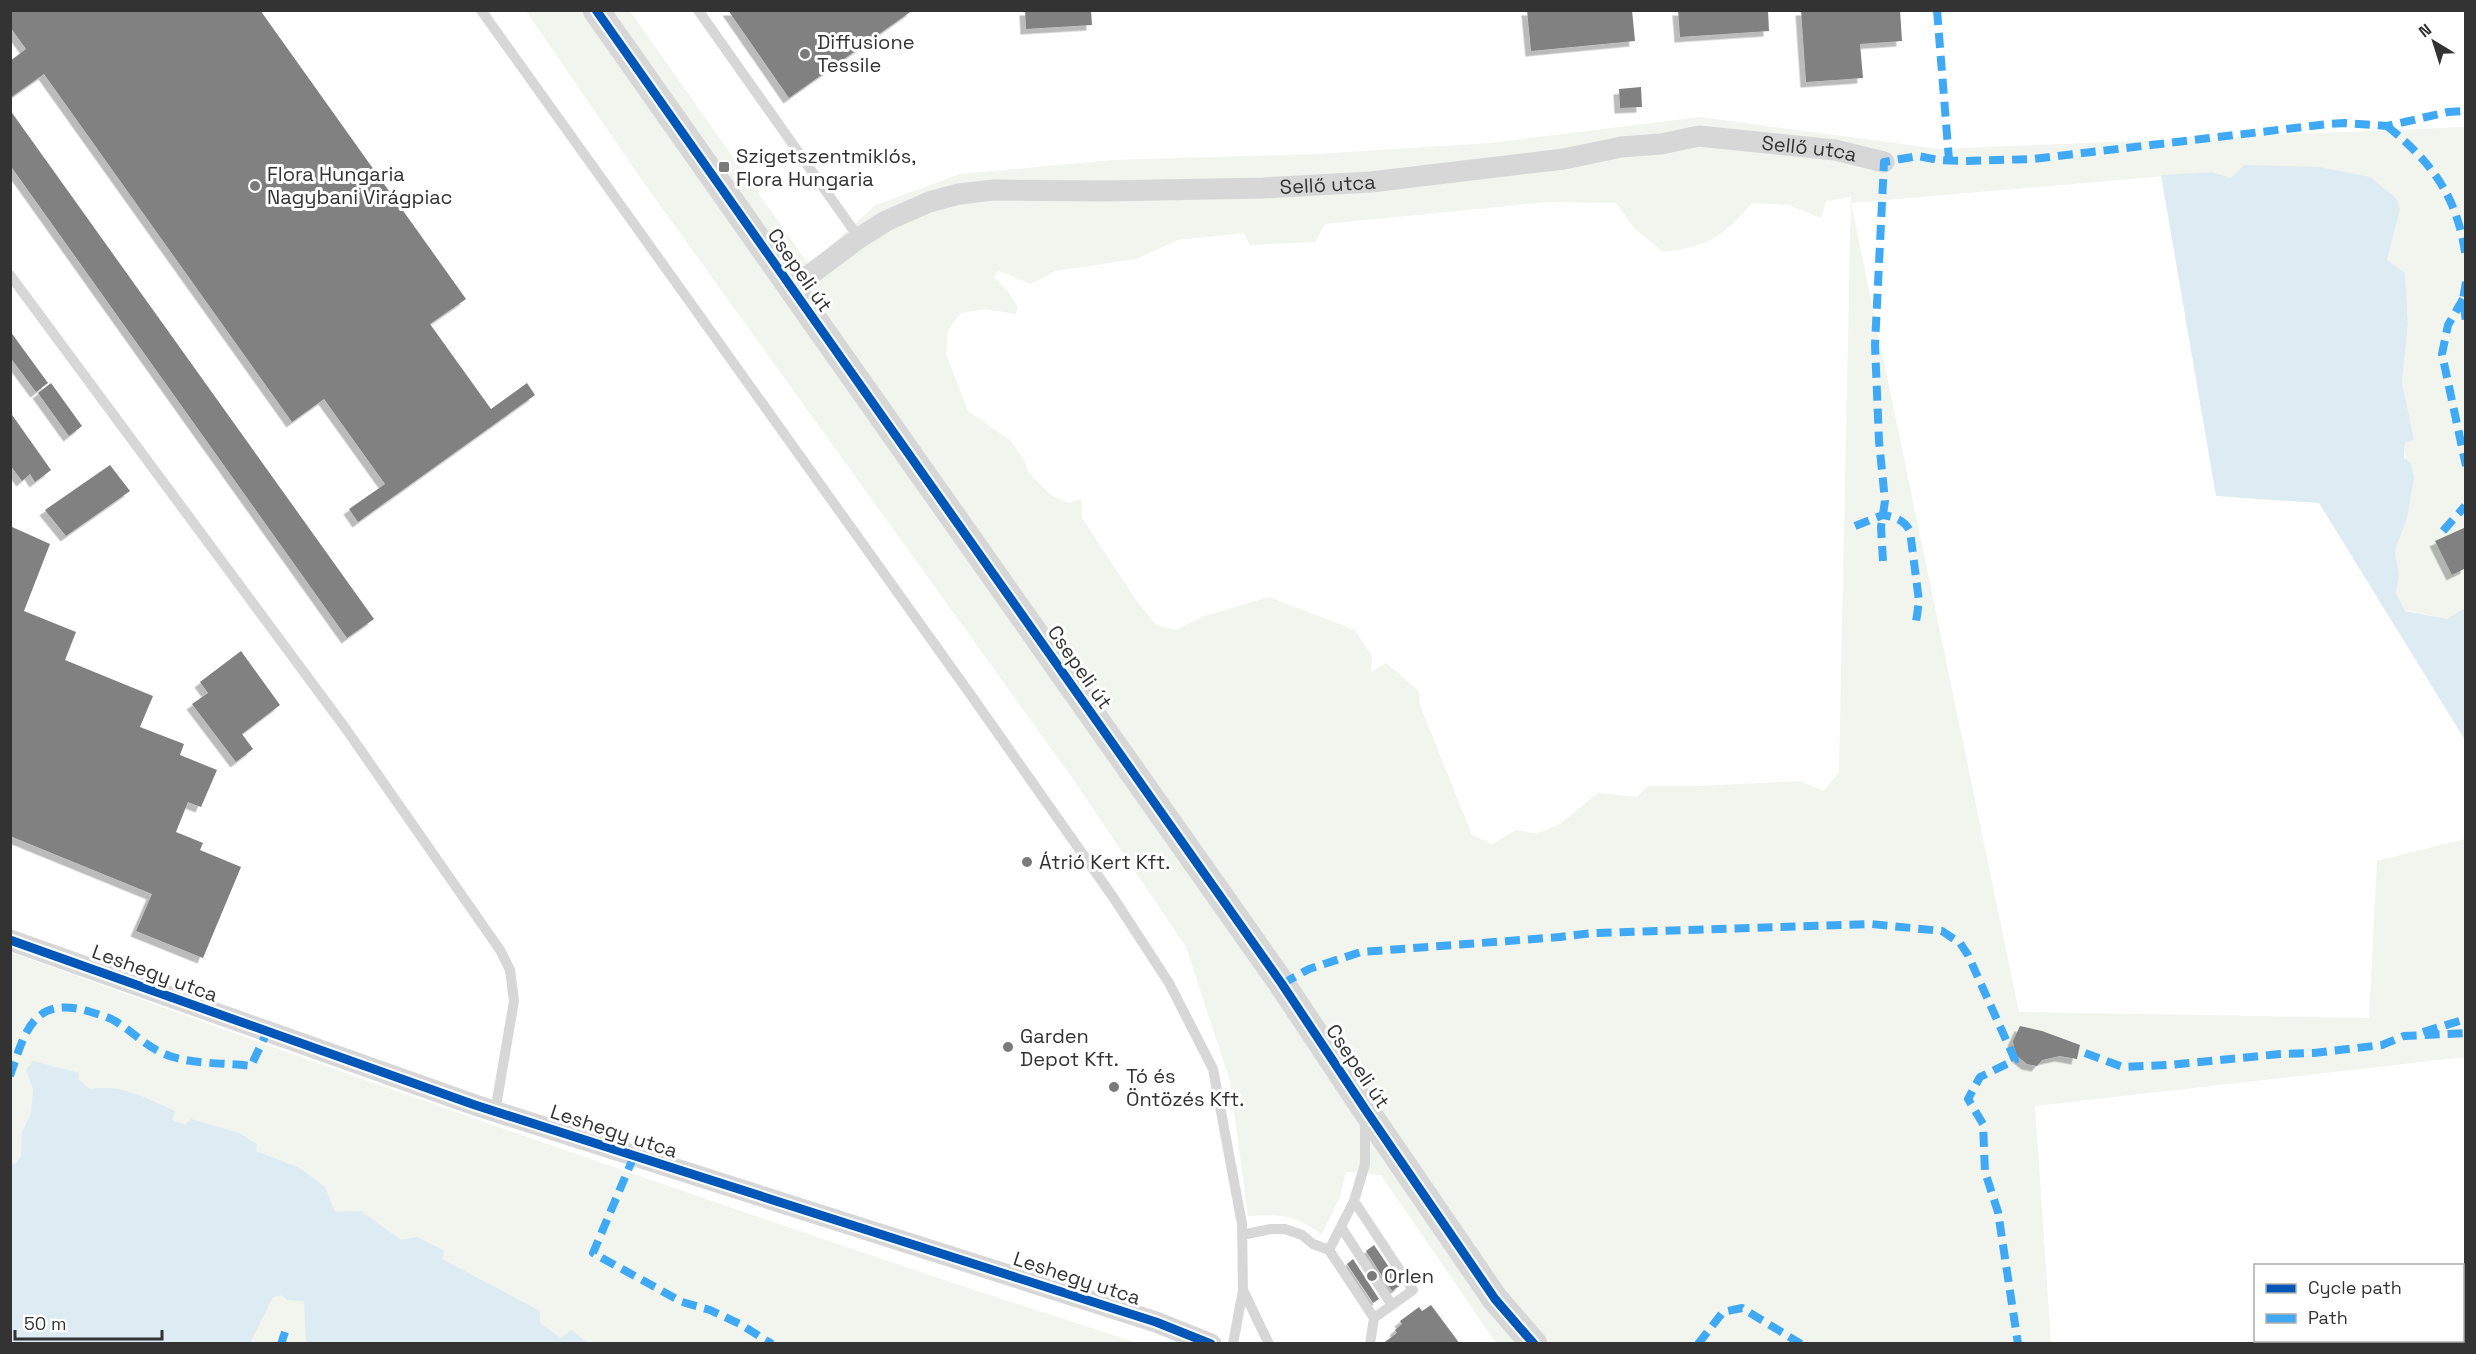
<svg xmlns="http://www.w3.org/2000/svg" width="2476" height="1354" font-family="'Space Grotesk',sans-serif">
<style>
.green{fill:#f1f5ed;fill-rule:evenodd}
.water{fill:#ddebf3}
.building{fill:#818181;filter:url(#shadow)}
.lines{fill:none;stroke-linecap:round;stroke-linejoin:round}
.service{stroke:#d7d7d7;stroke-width:10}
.minor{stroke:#d7d7d7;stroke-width:21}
.tertiary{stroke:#d7d7d7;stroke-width:27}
.quiet{stroke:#3fa9f5;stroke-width:8;stroke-dasharray:15 8;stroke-linecap:butt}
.cycleway-casing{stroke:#fff;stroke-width:13}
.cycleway{stroke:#0057b8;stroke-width:9}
.poi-dot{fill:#7a7a7a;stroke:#fff;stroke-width:2}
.labels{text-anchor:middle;stroke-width:6;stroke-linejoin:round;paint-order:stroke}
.poi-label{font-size:20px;fill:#333;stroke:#fff;text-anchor:start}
.street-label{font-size:20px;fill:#333;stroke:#fff}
</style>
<defs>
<filter id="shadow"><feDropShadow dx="-5.5" dy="5.5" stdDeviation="0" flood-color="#0004"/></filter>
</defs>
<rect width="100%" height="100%" fill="#fff"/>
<path class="green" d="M526,11h104l179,254 67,-60 84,-31 154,-14 204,-6 172,-11 210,-26 240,32 525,-22 1,481 -19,11 -43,-9 -8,-17 3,-17 -4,-25 12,-33 -2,-75 9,-3 -12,-58 6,-58 -3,-51 -18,-13 13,-50 -169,-32 -19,-6 -361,31 168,809 350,6 8,-157 88,-22v218l-430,49 16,237h-555l-115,-168 -35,-3 -6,25 -18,37c-30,-20 -39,-20 -74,-18l-18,-135 -44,-134 -113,-168 -429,-596zM1851,197l-12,575 -15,19 -24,-10 -99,5h-53l-11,11 -39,-4 -38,31 -23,10 -21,-4 -24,14 -20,-9 -52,-130 -1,-14 -33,-28 -15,9 1,-16 -17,-26 -86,-33 -64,19 -29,14 -20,-5 -20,-25 -54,-82 -1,-19 -13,4 -17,-8 -22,-22 -5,-13 -14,-20 -42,-29 -22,-57 2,-24 13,-17 24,-4 31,5 2,-7 -9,-14 -15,-16 5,-6 32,13 24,-13 81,-12 42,-19 66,-7 6,12 65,-3 10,-18 223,-22 68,1 18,25 29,24c47,-6 58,-14 89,-49l37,2 32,13 5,-17z
M10,952c374,136 749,269 1127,391h-1126z"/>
<path class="water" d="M2244,165l75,2 51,10 27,22 3,11 -13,50 18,13 3,51 -6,58 12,58 -9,3 -1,15 7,5 3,14 -7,41 -12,33 4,25 -3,17 9,18 42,8 18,-11v132l-146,-237 -103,-7 -55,-321 51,-3 19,6z
M33,1061l46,12 -1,6 12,10c30,-6 58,10 85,22l-3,9 13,5 6,-6 48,14 18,11 -1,7 44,17 25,19 10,25 26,-1 40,29 16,-3 28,14 -3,8 98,52v12l21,15 11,-8 15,13h-281l-2,-42 -17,-1 -5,-5 -9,2 -23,46h-239v-180l4,1 6,-8 1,-24 9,-18 2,-25 -7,-19z"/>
<path class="building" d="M10,10h250l206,289 -36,25 61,85 36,-26 8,12 -177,127 -9,-13 36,-25 -61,-85 -32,23 -248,-348 -34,24v-37l16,-12 -16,-22z
M728,10h185l-124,88z
M1025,10h66l1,15 -66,4z
M1527,10h105l3,31 -104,10z
M1678,10h90l1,21 -89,6z
M1801,10h99l2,31 -42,3 3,34 -57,4z
M1641,87l1,20 -22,1 -1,-19z
M10,110l364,509 -27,19 -337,-473z
M10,331l38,52 -12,9 -26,-35z
M51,383l31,43 -13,10 -31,-43z
M10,412l41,58 -16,12 -5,-8 -8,7 -12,-16z
M110,465l20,26 -64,45 -21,-26z
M10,526l40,18 -26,67 52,21 -11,28 88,36 -13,31 44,17 -4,11 37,15 -16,37 -13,-5 -12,30 27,11 -3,7 41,17 -38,91 -67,-27 16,-37 -142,-58z
M2466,527v41l-14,7 -17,-34z
M241,651l39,54 -38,29 11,15 -17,13 -44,-58 16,-11 -8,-11z
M2020,1026l22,5 38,14 -3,14 -17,-3 -18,4 -5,6 -10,-2 -10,-8 -3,-9 -1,-6z
M1374,1245l27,40 -9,6 -26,-40z
M1353,1259l26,40 -6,4 -26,-39z
M1431,1305l29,39h-78l15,-11 -2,-3 7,-6 -2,-3 19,-14 3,4z"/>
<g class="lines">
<path class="service" d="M481,10l487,681 145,206 56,86 44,86 29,155 1,66 -10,54
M698,10l161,228
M10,275l336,454 154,221 10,20 4,31 -19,111
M1354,1201l59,89 -39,28
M1341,1227l51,78
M1242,1235l29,-6h14l17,6 11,9 16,6 45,68 -4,26
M1329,1250l25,-49 11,-37v-45
M1243,1290l26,54"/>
<g class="minor">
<path id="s1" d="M791,289l68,-51 27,-17 43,-19 30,-8 35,-4 112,1 157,-3 108,-6 193,-23 57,-12 40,-3 38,-8 136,14 49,12"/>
<path d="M10,940l465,165 681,217 55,22"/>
</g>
<path class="tertiary" d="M596,10l686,974 83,125 130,190 39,45"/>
<path class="quiet" d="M1937,10l12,150
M2387,126c47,38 71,72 79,133
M2466,282l-3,17 3,23
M2463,299l-15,26 -6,29 24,112
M1855,526l28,-11c12,2 21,5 27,16l9,70 -3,21
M2443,531l22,-25
M1883,561l-2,-34 4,-26 -6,-60 -4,-96 9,-183 34,-6 20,4 28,1 67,-2 295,-35 17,-1 42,3 61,-14 18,-1
M1282,984l27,-15 52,-17 199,-15 33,-4 278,-9 71,7 18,12 8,12 47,105 -35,17 -12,22 15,25 2,48 13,40 20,132
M2423,1032l43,-13
M2085,1053l38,14 46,-2 111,-11 34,-1 68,-8 22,-9 62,-3
M10,1076c14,-41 22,-79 74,-66 10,3 22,6 31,11 20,12 34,29 58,36 22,7 54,6 78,9l16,-34
M634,1156l-41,97 89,49 28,8 30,14 32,20
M281,1344l4,-12
M1698,1344l25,-32 19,-4 59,36"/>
<g class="cycleway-casing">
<path id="cycleway" d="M596,10l686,974 83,125 130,190 39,45
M10,940l465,165 681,217 55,22"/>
</g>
<use href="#cycleway" class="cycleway"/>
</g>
<g class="poi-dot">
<circle cx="805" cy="54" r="6"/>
<rect x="718" y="161" width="12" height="12" rx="3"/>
<circle cx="255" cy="186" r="6"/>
<circle cx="1027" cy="862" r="6"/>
<circle cx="1008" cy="1047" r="6"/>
<circle cx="1114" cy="1087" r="6"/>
<circle cx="1372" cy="1276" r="6"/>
</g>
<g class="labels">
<g class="poi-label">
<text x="817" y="49">Diffusione<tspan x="817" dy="23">Tessile</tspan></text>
<text x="736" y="163">Szigetszentmiklós,<tspan x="736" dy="23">Flora Hungaria</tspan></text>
<text x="267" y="181">Flora Hungaria<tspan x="267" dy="23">Nagybani Virágpiac</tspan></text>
<text x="1039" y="869">Átrió Kert Kft.</text>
<text x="1020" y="1043">Garden<tspan x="1020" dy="23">Depot Kft.</tspan></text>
<text x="1126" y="1083">Tó és<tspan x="1126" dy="23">Öntözés Kft.</tspan></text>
<text x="1384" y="1283">Orlen</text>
</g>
<g class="street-label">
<text dy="7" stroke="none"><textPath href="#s1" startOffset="1050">Sellő utca</textPath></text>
<text dy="7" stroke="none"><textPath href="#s1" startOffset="564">Sellő utca</textPath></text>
<text transform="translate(800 270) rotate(55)" y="7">Csepeli út</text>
<text transform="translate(1080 667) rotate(55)" y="7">Csepeli út</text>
<text transform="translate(155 973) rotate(20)" y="7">Leshegy utca</text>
<text transform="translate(1358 1066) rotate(56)" y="7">Csepeli út</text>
<text transform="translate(614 1131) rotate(18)" y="7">Leshegy utca</text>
<text transform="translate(1077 1278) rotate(18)" y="7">Leshegy utca</text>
</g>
</g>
<rect width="2476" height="1354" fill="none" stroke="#333333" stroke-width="24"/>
<rect x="2254" y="1264" width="210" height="78" fill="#ffffff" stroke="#adadad" stroke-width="1.5"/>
<rect x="2266" y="1284" width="30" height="9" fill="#0057b8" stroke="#adadad" stroke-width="1.5"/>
<text x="2308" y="1294" font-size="18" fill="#333333">Cycle path</text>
<rect x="2266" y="1314" width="30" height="9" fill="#3fa9f5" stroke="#adadad" stroke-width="1.5"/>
<text x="2308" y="1324" font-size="18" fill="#333333">Path</text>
<g transform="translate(2434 42) rotate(322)" stroke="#ffffff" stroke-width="4.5" paint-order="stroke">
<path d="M0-4.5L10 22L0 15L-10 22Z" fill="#333333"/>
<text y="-9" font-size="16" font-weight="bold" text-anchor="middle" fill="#333333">N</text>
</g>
<path d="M15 1330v9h147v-9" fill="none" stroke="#333333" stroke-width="3"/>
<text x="24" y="1330" font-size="18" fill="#333333" stroke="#ffffff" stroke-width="4.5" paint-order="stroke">50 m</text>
</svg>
